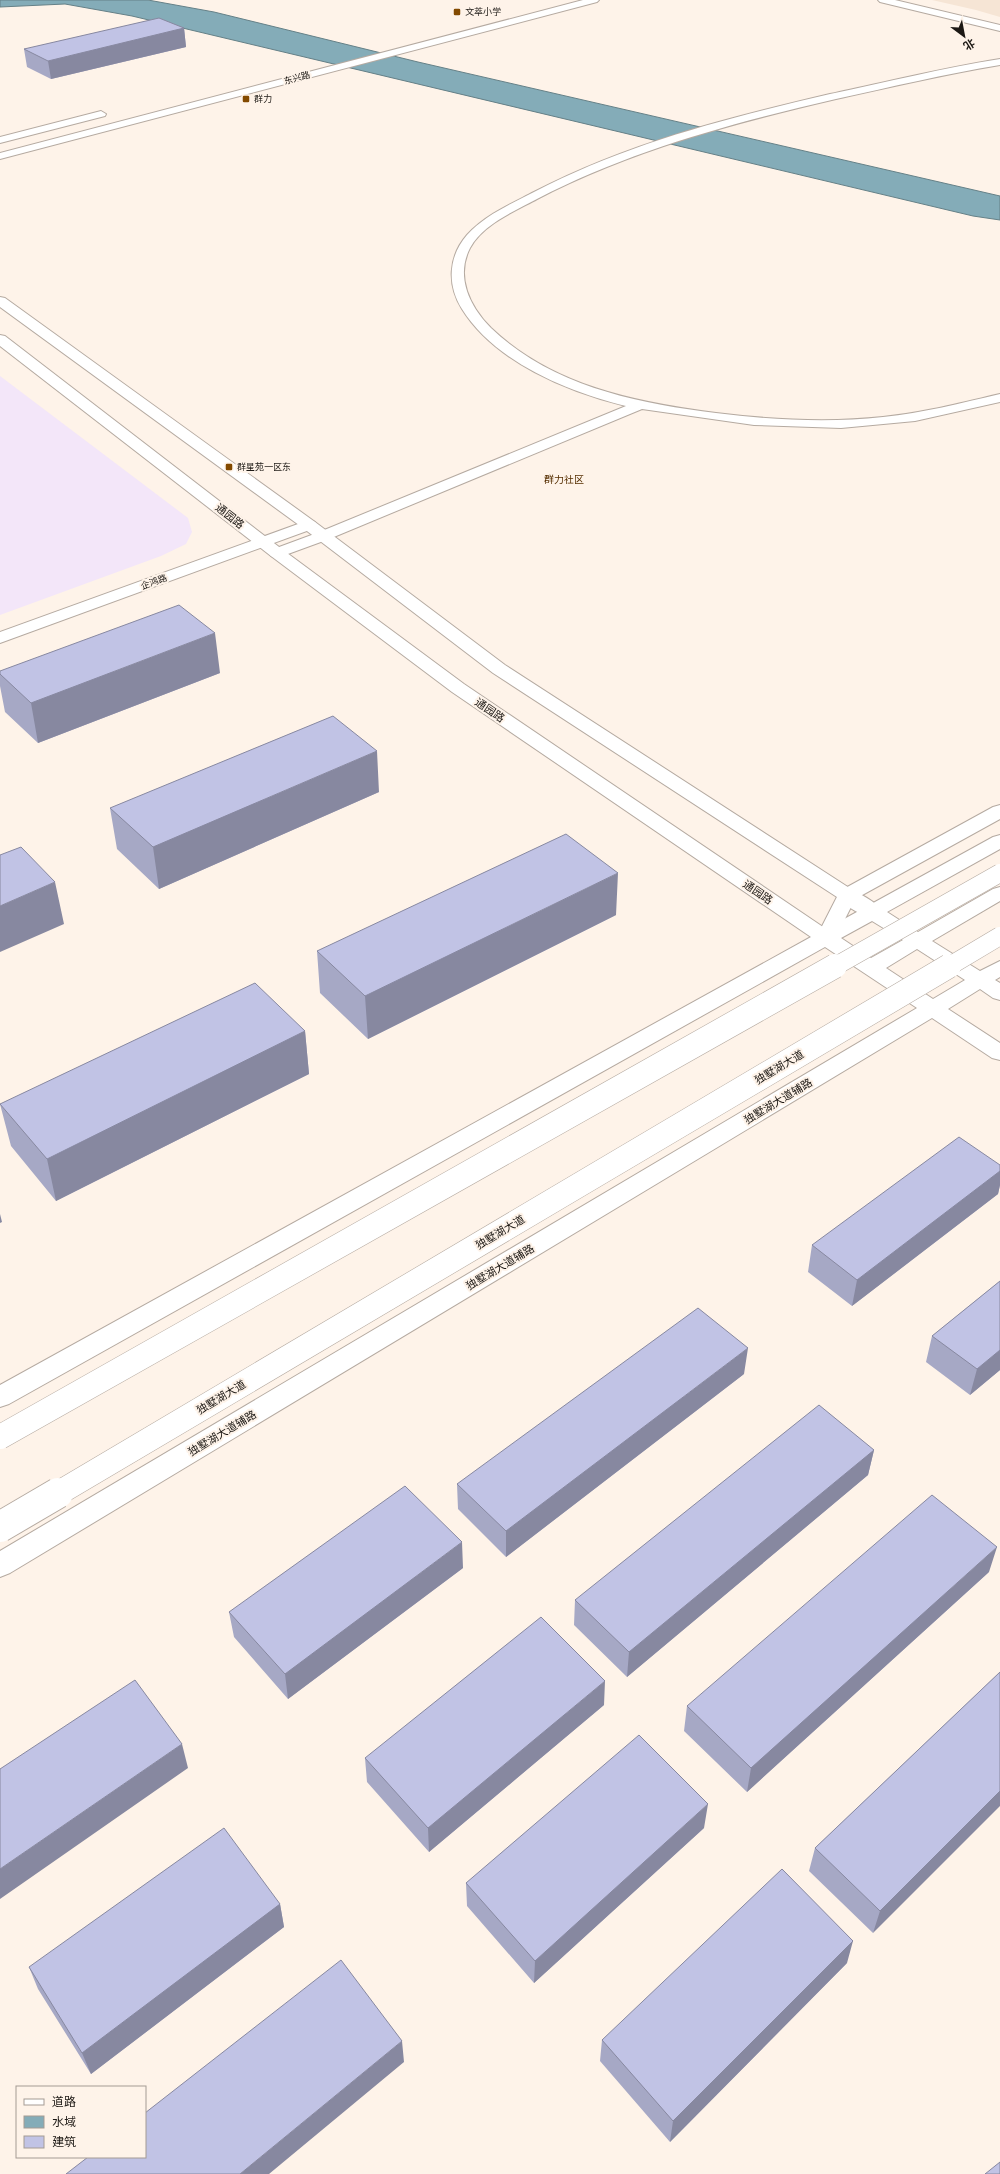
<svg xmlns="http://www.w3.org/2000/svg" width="1000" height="2174" font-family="'IBM Plex Sans','Noto Sans SC',sans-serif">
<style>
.built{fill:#f6e5d5}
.industrial{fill:#f3e6f9}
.water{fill:#84acb8;stroke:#658087}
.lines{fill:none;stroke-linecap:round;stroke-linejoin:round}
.minor-casing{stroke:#b5aaa1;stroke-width:2}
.tertiary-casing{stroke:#b5aaa1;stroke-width:2}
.secondary-casing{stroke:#b5aaa1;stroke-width:2}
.primary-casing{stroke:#b5aaa1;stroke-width:2}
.trunk-casing{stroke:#b5aaa1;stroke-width:2}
.minor{fill:#fff;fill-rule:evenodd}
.tertiary{fill:#fff;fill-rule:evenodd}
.secondary{fill:#fff;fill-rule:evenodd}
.primary{fill:#fff;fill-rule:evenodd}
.trunk{fill:#fff;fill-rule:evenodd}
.trunk-bridge-far2-casing{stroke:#b5aaa1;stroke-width:19;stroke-linecap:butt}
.trunk-bridge-far1-casing{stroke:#b5aaa1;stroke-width:25;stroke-linecap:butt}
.trunk-bridge-casing{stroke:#b5aaa1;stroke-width:32;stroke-linecap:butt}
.trunk-bridge-far2{stroke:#fff;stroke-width:18}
.trunk-bridge-far1{stroke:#fff;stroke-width:24}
.trunk-bridge{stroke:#fff;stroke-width:30}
.wall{fill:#a6a8c5}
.shaded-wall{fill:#8788a0}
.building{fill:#c1c3e5;stroke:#8788a0}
.poi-dot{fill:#834a00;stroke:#fef3e9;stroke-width:1.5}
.labels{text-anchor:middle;stroke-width:4;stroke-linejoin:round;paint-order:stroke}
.far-poi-label{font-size:9px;fill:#1c1814;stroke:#fef3e9;text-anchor:start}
.far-street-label{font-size:9px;fill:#1c1814;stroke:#fef3e9}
.far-neighbourhood-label{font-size:10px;fill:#552e00;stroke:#fef3e9}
.street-label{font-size:11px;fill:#1c1814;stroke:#fef3e9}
</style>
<rect width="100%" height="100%" fill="#fef3e9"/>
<path class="built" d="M932,0h68v17l-24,-7z"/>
<path class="industrial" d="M0,376l188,142 4,14 -6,12 -25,12 -161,59z"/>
<path class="water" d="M0,0h148l66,12 204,50 582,134v24l-27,-4 -841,-200 -67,-12 -65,3z"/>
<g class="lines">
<g class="minor-casing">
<path id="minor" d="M1000,59v6c-55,9 -109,22 -164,34 -103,24 -204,51 -299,100 -22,12 -54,25 -67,49 -15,29 0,59 21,80 61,58 145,75 225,85 56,7 112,10 167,4 40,-4 78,-14 117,-23v8l-85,19 -74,7 -87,-3 -112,-16 -313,130 -52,19 -6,-2 -2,-3 2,-3 46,-17 309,-127c-58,-14 -131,-44 -164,-97 -15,-24 -14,-52 5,-74 18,-20 44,-31 67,-43 94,-49 194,-74 296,-98 57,-12 113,-26 170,-35z"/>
</g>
<g class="tertiary-casing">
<path id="tertiary" d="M309,520l6,2 2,3 -2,3 -315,115v-11z"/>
</g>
<g class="secondary-casing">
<path id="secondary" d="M878,0h17l105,25v6l-120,-29z
M847,889c12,3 29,13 36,23l-3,4c-14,4 -35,-9 -43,-21l3,-4z"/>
</g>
<g class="primary-casing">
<path id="primary" d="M583,0h16l-2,2 -597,157v-6z
M101,111l5,3 -1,2 -105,27v-6z
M0,297l5,1 310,224 190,143 349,226 3,4 -3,4 -7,2 -7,-2 -347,-226 -190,-145 -303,-221z
M0,335l5,1 278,214 181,134 362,245 167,-92 7,-2v14l-113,63 31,20 75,-43 7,-2v14l-68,40 48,30 20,-10v16l-5,3 5,3v17l-7,-2 -13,-9 -32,20 52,34v17l-8,-2 -60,-40 -922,555 -10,4v-26l917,-543 -92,-61 -816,457 -9,3v-22l811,-448 -359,-245 -181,-136 -271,-210zM872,921l31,19 -32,18 -30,-20zM917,949l48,31 -32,19 -47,-31z"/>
</g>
<g class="trunk-casing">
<path id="trunk" d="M1000,805v14l-145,80 -22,44 -7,2 -7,-2 -3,-5 24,-47 153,-84z"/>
</g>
<use href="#minor" class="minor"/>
<use href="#tertiary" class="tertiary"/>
<use href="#secondary" class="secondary"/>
<use href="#primary" class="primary"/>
<use href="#trunk" class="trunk"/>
<g class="trunk-bridge-far2-casing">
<path id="trunk-bridge-far2" d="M834,967l166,-94
M948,967l52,-31"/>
</g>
<g class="trunk-bridge-far1-casing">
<path id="trunk-bridge-far1" d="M0,1437l835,-471
M57,1494l892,-528"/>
</g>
<g class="trunk-bridge-casing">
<path id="trunk-bridge" d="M0,1527l58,-34"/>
</g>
<use href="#trunk-bridge-far2" class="trunk-bridge-far2"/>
<use href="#trunk-bridge-far1" class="trunk-bridge-far1"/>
<use href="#trunk-bridge" class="trunk-bridge"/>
</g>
<path class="wall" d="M184,28l2,19 -135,32 -24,-12 -3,-18z
M0,671l220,2 -182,70 -33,-31 -5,-26z
M379,792l-220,97 -42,-40 -7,-41z
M616,915l-248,124 -48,-46 -3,-42z
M305,1031l4,43 -253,127 -45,-55 -11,-42z
M1000,1165v20l-2,9 -146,112 -44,-34 4,-27z
M1000,1281v89l-30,25 -44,-33 6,-26z
M744,1374l-238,183 -48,-48 -1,-25z
M874,1450l-6,25 -241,202 -53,-52 1,-25z
M463,1568l-175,131 -54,-62 -5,-25z
M989,1572l-242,220 -63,-61 3,-25z
M1000,1672l-127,261 -64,-62 6,-23z
M604,1705l-175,147 -62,-70 -2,-24z
M704,1828l-170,155 -67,-77 -1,-23z
M280,1904l4,23 -193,147 -53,-85 -9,-22z
M847,1963l-177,179 -70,-81 2,-21z"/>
<path class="shaded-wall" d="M184,28l2,19 -135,32 -3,-18z
M215,633l5,40 -182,70 -7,-40z
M377,751l2,41 -220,97 -6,-42z
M618,873l-2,42 -248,124 -3,-43z
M55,882l9,42 -64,28v-46z
M305,1031l4,43 -253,127 -9,-42z
M1000,1171v14l-2,9 -146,112 5,-26z
M0,1214l2,8 -2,1z
M748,1348l-4,26 -238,183v-26z
M1000,1350v20l-30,25 7,-26z
M874,1450l-6,25 -241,202 2,-25z
M462,1542l1,26 -175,131 -3,-25z
M997,1547l-8,25 -242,220 4,-24z
M605,1681l-1,24 -175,147 -1,-24z
M182,1744l6,24 -188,131v-30z
M1000,1791v15l-127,127 7,-22z
M708,1804l-4,24 -170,155 1,-22z
M280,1904l4,23 -193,147 -9,-21z
M853,1941l-6,22 -177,179 3,-21z
M402,2041l2,21 -135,112h-29z"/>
<path class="building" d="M159,18l25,10 -136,33 -24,-12z
M179,605l36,28 -184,70 -31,-29v-3z
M333,716l44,35 -224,96 -43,-39z
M566,834l52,39 -253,123 -48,-45z
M21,847l34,35 -55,24v-51z
M255,983l50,48 -258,128 -47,-55z
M959,1137l41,28v6l-143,109 -45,-35z
M1000,1281v69l-23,19 -45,-33z
M698,1308l50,40 -242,183 -49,-47z
M819,1405l55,45 -245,202 -54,-52z
M405,1486l57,56 -177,132 -56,-62z
M932,1495l65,52 -246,221 -64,-62z
M541,1617l64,64 -177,147 -63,-70z
M1000,1672v119l-120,120 -65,-63z
M135,1680l47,64 -182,125v-100z
M639,1735l69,69 -173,157 -69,-78z
M224,1828l56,76 -198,149 -53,-86z
M782,1869l71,72 -180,180 -71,-81z
M341,1960l61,81 -162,133h-174l22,-17h57v-44z
M1000,2162v12h-15z"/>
<g class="poi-dot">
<rect x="453" y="8" width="8" height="8" rx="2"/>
<rect x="242" y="95" width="8" height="8" rx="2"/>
<rect x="225" y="463" width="8" height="8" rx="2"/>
</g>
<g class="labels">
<g class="far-poi-label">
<text x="465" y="15">文萃小学</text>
<text x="254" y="102">群力</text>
<text x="237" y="470">群星苑一区东</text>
</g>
<g class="far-street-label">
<text transform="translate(297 78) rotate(-15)" y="3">东兴路</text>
<text transform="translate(154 582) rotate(-20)" y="3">企鸿路</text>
</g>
<g class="far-neighbourhood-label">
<text x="564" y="483">群力社区</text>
</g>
<g class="street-label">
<text transform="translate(230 516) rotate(38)" y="4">通园路</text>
<text transform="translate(490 710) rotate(34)" y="4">通园路</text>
<text transform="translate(758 892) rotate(34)" y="4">通园路</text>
<text transform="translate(779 1067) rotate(-31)" y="4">独墅湖大道</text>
<text transform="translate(778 1101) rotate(-31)" y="4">独墅湖大道辅路</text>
<text transform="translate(500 1232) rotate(-31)" y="4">独墅湖大道</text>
<text transform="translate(500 1267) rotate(-31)" y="4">独墅湖大道辅路</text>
<text transform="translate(221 1397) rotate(-31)" y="4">独墅湖大道</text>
<text transform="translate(222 1433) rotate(-31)" y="4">独墅湖大道辅路</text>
</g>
</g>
<rect x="16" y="2086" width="130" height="72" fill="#fef3e9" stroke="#a49b94"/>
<rect x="24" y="2099" width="20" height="6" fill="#ffffff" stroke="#a49b94"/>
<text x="52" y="2106" font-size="12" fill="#1c1814">道路</text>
<rect x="24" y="2116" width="20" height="12" fill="#84acb8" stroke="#a49b94"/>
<text x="52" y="2126" font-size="12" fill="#1c1814">水域</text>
<rect x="24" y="2136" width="20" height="12" fill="#c1c3e5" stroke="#a49b94"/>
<text x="52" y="2146" font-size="12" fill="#1c1814">建筑</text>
<g transform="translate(964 36) rotate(148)" stroke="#fef3e9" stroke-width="3" paint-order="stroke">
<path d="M0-3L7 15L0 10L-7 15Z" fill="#1c1814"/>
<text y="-6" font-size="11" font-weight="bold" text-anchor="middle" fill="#1c1814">北</text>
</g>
</svg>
